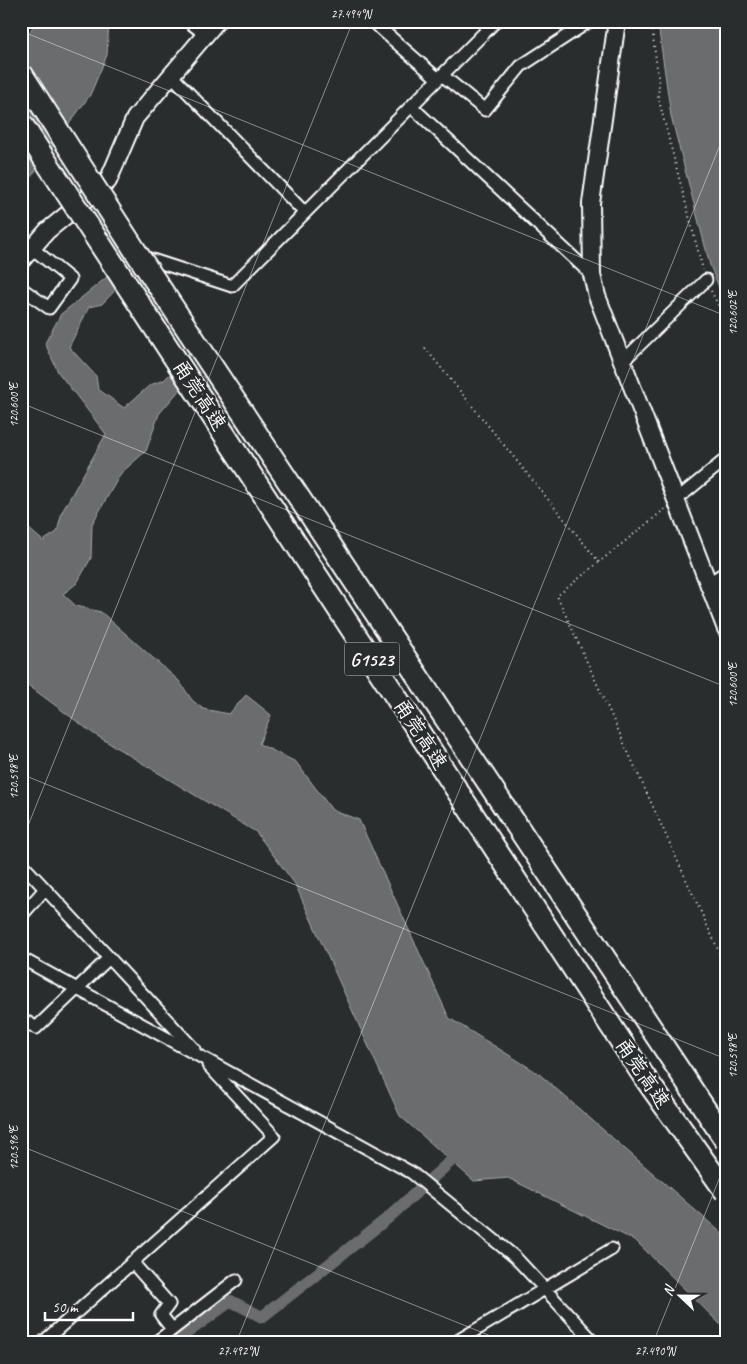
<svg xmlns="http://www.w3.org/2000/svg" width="747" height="1364" font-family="Caveat,'LXGW WenKai TC',sans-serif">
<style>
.water{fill:#6a6c6d;stroke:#a6a7a7}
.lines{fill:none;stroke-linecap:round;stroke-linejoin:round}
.canal{stroke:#6a6c6d;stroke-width:12}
.street-casing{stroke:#fff;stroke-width:15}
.secondary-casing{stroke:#fff;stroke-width:20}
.path{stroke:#fff;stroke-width:2;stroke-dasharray:1 4;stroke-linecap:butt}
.street{stroke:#2a2d2e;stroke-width:11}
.secondary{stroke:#2a2d2e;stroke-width:16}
.highway-bridge-casing{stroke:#fff;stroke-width:25;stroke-linecap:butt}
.highway-bridge{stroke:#2a2d2e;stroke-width:21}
.ticks{fill:none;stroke:#fff;stroke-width:1;stroke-opacity:0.45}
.labels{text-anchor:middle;stroke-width:5;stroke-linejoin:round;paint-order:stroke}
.shield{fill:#2a2d2e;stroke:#bfc0c0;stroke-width:1}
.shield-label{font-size:19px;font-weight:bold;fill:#fff}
.street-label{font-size:20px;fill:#fff;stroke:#2a2d2e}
.neatline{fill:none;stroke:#fff;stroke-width:2}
.ticks-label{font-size:12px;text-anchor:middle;fill:#fff}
</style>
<rect width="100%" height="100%" fill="#2a2d2e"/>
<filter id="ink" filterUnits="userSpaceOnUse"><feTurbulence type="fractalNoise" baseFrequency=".02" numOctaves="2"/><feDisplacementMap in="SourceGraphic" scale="10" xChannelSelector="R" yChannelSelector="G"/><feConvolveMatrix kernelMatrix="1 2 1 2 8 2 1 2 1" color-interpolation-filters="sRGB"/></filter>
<g filter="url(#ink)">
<path class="water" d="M36,21h73l-2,34 -17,40 -62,86 -7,1v-135z
M660,21h66v284l-16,-40 -39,-149 -12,-85z
M117,269l8,11 -23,24 -13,3 -20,40 27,29 2,13 26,19 26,-23 14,-5 16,-16 7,17 -28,33 -13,37 -25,22 -29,51 -1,34 -14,25 -14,11 13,12 25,6 78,69 13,19 11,9 26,5 17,-19 25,20 -12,29 37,18 36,48 27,10 90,198 89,55 188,164v93l-90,-89 -128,-63 -34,3 -74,-65 -105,-232 -39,-52 -162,-98 -73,-54v-158l22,19 14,-9 5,-20 44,-78 -48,-62 -13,-29 16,-29z"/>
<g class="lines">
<path class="canal" d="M173,1343l58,-42 31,16 126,-99 75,-68"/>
<g class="street-casing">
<path id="street" d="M188,21l18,14
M372,21l66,58
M442,75l43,35 36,-44 69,-45
M172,76l133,137
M411,106l181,169
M140,256l92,30 264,-265
M21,288l28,20 21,-29 -38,-31
M622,362l84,-82
M676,500l50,-41
M21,863l173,186
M21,916l24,-27
M21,958l391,215 103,84 80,86
M21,1030l8,-7 7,5 73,-70
M132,1262l37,42 -8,11 11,14
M42,1343l232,-207 -66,-71
M155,1343l81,-63
M454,1343l158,-94"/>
</g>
<g class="secondary-casing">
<path id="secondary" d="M617,21l-26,182 1,72 5,21 129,333
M21,261l26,-30 61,-50 27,-63 82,-97
M709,586l17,-11"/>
</g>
<path class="path" d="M651,21l8,63 -1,13 45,173
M711,291l15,29
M425,348l174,214
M665,509l-108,87 169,371"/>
<use href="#street" class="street"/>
<use href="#secondary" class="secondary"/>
<g class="highway-bridge-casing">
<path id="highway-bridge" d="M21,73l117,182 588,886
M21,123l622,952 83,117"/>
</g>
<use href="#highway-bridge" class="highway-bridge"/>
</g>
</g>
<path class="ticks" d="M21,31l705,285M21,403l705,284M21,774l705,285M21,843l332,-822M21,1146l487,197M236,1343l490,-1213M653,1343l73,-181"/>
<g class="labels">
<rect class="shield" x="344.5" y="642.5" width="55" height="33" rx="4"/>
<g class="shield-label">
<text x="372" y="666">G1523</text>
</g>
<g class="street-label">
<text transform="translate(200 395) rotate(57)" y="7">甬莞高速</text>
<text transform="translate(421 734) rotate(57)" y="7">甬莞高速</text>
<text transform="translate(643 1073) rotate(56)" y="7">甬莞高速</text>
</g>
</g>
<rect width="747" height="1364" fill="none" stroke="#2a2d2e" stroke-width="55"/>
<g transform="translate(680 1296) rotate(292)" stroke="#2a2d2e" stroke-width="4" paint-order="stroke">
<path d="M0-4L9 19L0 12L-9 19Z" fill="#ffffff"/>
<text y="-8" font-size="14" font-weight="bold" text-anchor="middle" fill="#ffffff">N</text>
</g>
<path d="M45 1312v8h88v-8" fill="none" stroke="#ffffff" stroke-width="2.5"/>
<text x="52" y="1312" font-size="15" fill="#ffffff" stroke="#2a2d2e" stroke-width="4" paint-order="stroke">50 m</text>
<rect x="28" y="28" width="692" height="1308" class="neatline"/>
<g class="ticks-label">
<text x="351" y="18">27.494°N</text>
<text transform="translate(733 313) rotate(-90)" y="4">120.602°E</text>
<text transform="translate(14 405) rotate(-90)" y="4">120.600°E</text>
<text transform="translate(733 685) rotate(-90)" y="4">120.600°E</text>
<text transform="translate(14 777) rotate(-90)" y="4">120.598°E</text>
<text transform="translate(733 1056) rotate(-90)" y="4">120.598°E</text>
<text transform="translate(14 1148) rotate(-90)" y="4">120.596°E</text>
<text x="238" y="1355">27.492°N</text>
<text x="655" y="1355">27.490°N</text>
</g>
</svg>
